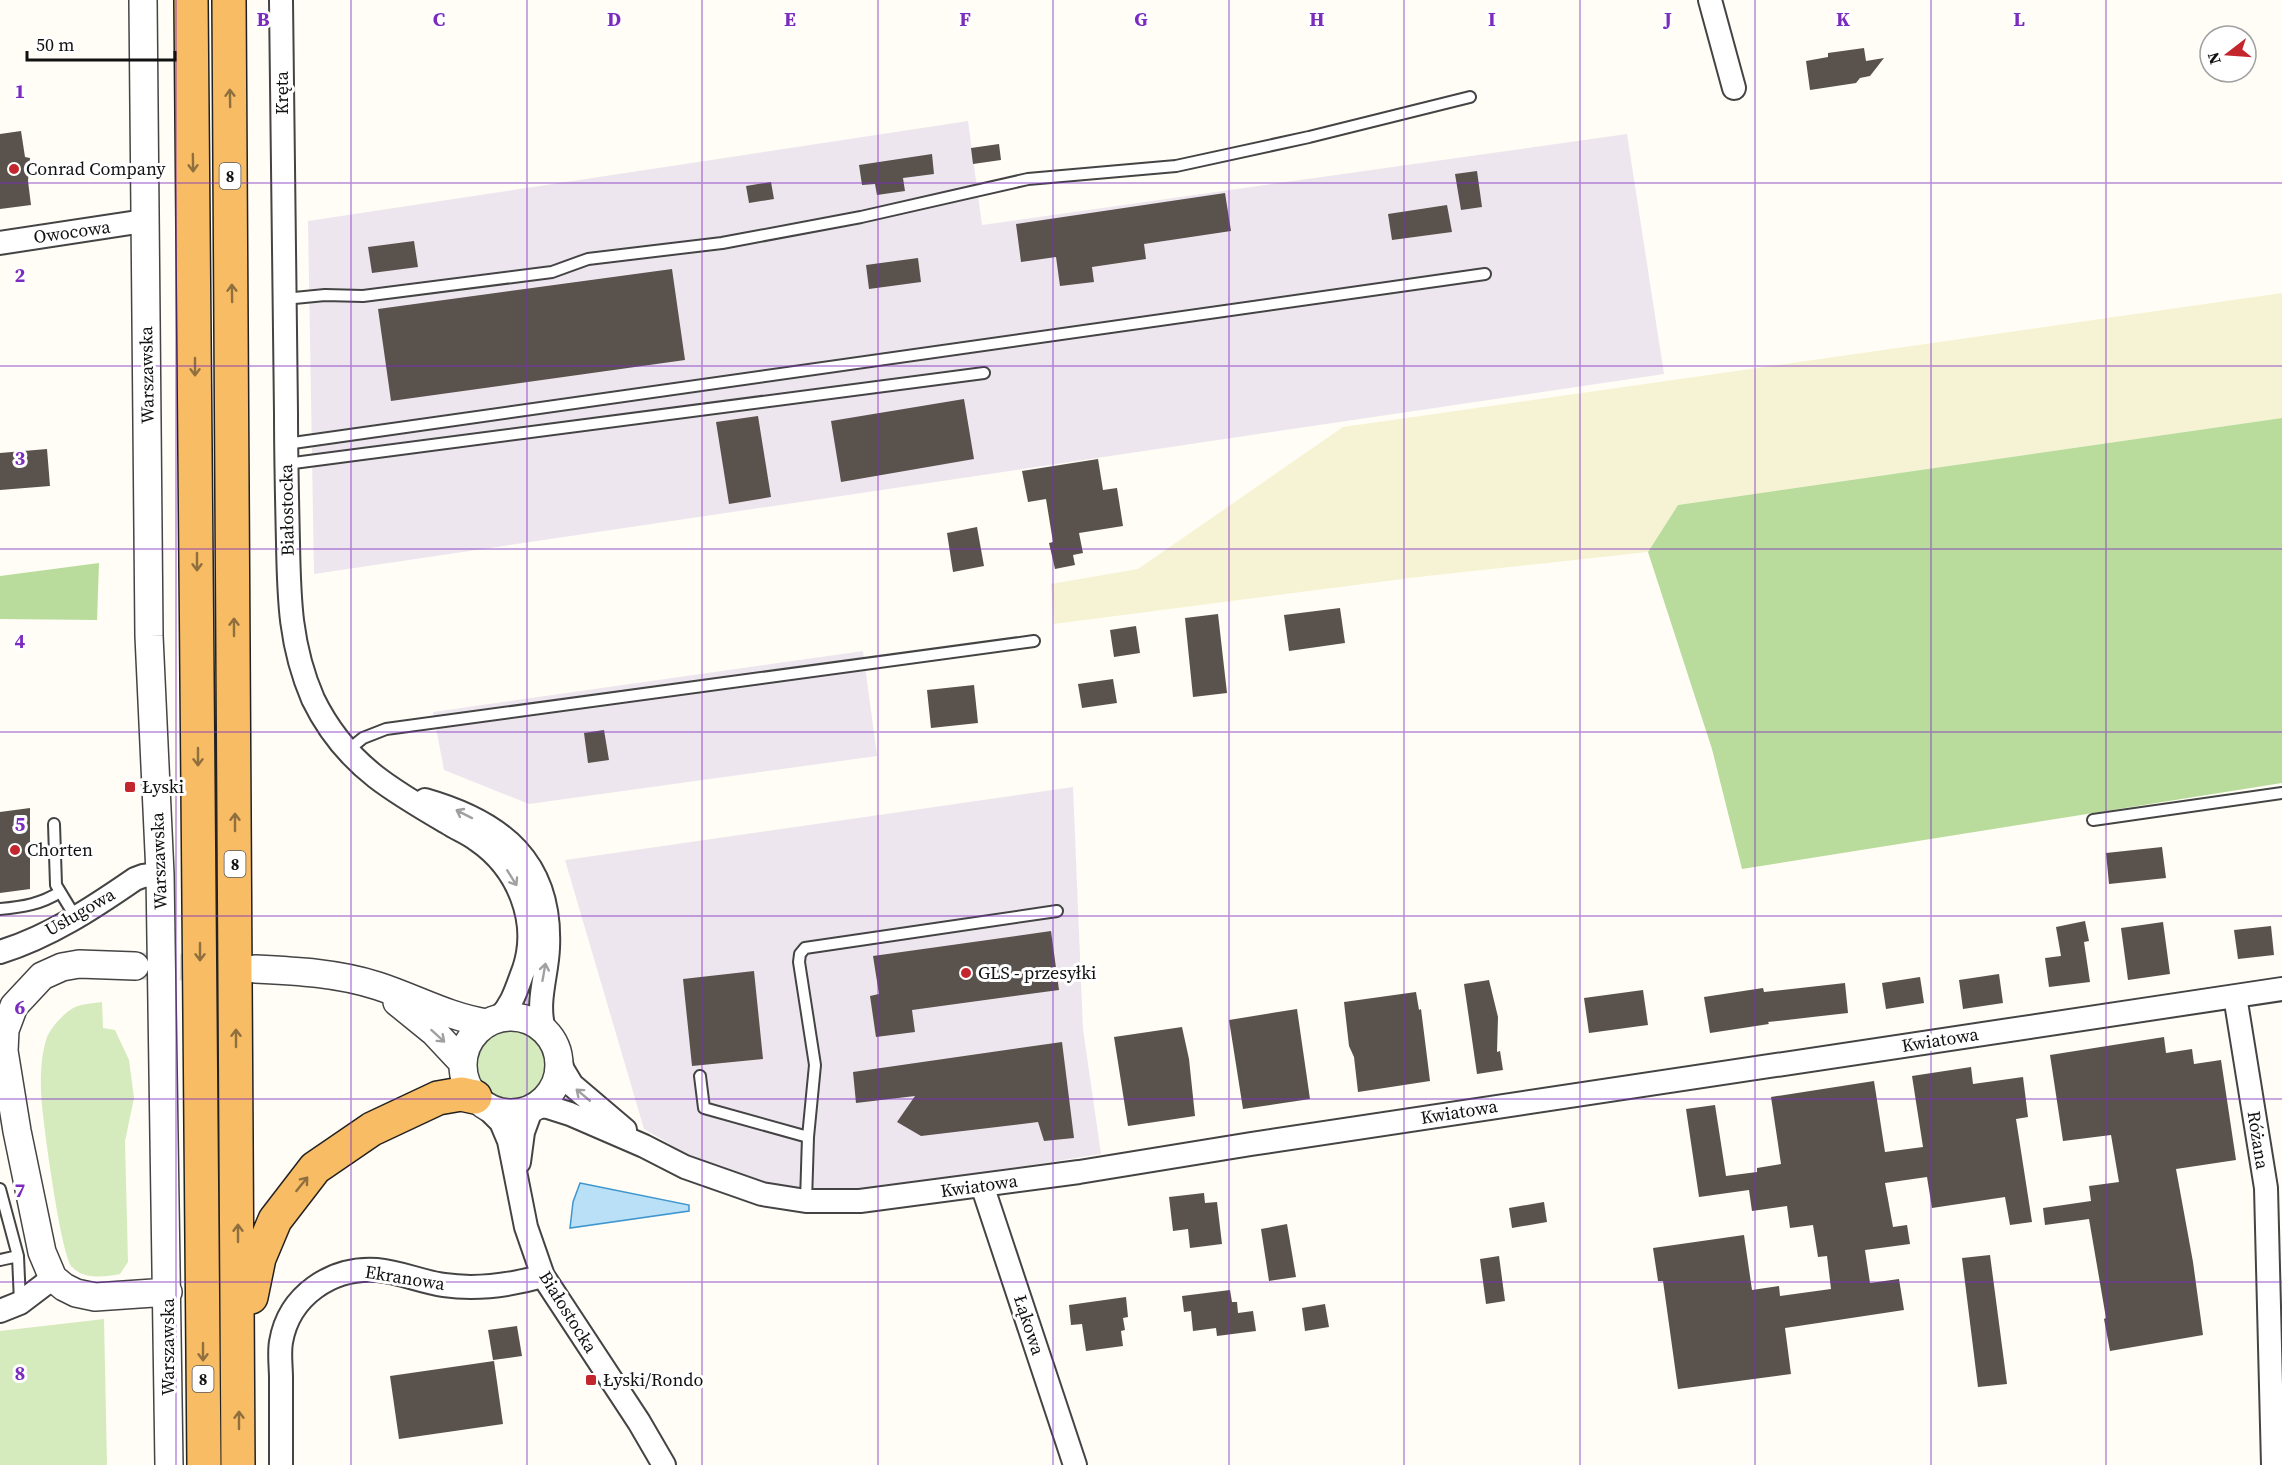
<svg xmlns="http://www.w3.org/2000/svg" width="2282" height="1465" font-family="'Source Serif 4',serif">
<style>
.industrial{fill:#eee6ef}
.farmland{fill:#f6f3d4}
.green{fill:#d5ebbd}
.forest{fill:#b9dc9c}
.water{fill:#b9e0f7;stroke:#3f96cf;stroke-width:1.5}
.building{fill:#5a524d}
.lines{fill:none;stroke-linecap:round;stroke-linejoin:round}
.tertiary-tunnel{stroke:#dbdad3;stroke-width:27;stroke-dasharray:27 14;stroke-linecap:butt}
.service-casing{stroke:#444;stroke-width:14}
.minor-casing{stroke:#444;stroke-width:26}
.tertiary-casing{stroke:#444;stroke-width:30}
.trunk-casing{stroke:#222;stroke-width:36}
.service{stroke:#fff;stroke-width:10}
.minor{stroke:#fff;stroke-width:22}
.tertiary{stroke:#fff;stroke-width:27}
.trunk{stroke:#f7bc64;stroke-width:33}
.oneway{stroke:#906f3f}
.oneway2{stroke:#a0a0a0}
.grid{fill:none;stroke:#7b2cbf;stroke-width:1.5;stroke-opacity:0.55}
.poi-dot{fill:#c4262e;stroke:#fff;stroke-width:2}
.labels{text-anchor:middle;stroke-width:6;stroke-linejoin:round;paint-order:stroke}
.shield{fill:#fff;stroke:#585858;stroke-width:1.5}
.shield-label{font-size:16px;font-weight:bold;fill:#111}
.street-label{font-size:18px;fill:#111;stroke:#fff}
.poi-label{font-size:18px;fill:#111;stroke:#fff;text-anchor:start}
.grid-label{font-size:20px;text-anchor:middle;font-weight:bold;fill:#7b2cbf;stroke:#fff;stroke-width:6;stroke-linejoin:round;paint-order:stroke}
</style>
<rect width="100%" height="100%" fill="#fffdf5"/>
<path class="industrial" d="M968,121l14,104 645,-91 37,240 -1350,200 -6,-353z
M863,651l14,105 -348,48 -85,-34 -11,-58z
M1073,787l10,242 18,125 -234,37 -93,-5 -80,-28 -50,-29 -79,-269z"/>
<path class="farmland" d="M2282,293v125l-604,87 -30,47 -230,25 -364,47 -3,-40 87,-15 205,-142z"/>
<path class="green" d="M102,1002l1,26 12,2 14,30 5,38 -9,43 3,121 -8,12c-16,3 -35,6 -48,-7 -11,-12 -28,-138 -30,-162 -2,-21 -2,-47 5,-68 5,-11 18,-25 28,-30 8,-3 19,-4 27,-5z
M476 1065a35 35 0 1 1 70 0a35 35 0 1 1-70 0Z
M104,1319l3,146h-107v-134z"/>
<path class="forest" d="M2282,418v365l-540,86 -30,-120 -64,-197 30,-47z
M99,563l-2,57 -97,-1v-43z"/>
<path class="water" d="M580,1183l109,22v6l-119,17 3,-26z"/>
<path class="building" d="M1864,48l2,13 18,-3 -14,18 -10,2 -4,5 -46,7 -4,-29 22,-4v-4z
M21,131l4,26 5,1 -2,23 3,24 -31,4v-75z
M999,144l2,16 -28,4 -2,-16z
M932,154l2,20 -31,4 2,13 -28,4 -2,-11 -13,1 -3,-20z
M1477,171l5,36 -21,3 -6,-36z
M771,182l3,17 -25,4 -3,-17z
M1225,193l6,38 -87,13 2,15 -54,8 2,15 -34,4 -4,-29 -35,5 -5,-38z
M1447,205l5,27 -60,8 -4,-26z
M414,241l4,26 -46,6 -4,-26z
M918,258l3,24 -52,7 -3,-24z
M672,269l13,91 -294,41 -13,-92z
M964,399l10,60 -133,23 -10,-61z
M758,416l13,81 -42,7 -13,-82z
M47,449l3,37 -50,4v-37z
M1098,459l5,31 14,-2 6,38 -44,7 4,20 -10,2 2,10 -20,4 -6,-26 4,-1 -7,-43 -18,3 -6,-31z
M977,527l7,39 -31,6 -6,-39z
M1340,608l5,35 -56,8 -5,-36z
M1218,614l9,79 -34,4 -8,-79z
M1136,626l4,27 -26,4 -4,-27z
M1113,679l4,24 -35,5 -4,-24z
M974,685l4,38 -47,5 -4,-38z
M604,730l5,30 -21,3 -4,-30z
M30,808v81l-30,4v-81z
M2162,847l4,31 -57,6 -3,-31z
M2085,921l4,20 -5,1 6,40 -41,5 -4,-29 16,-2 -5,-29z
M2163,922l7,52 -42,6 -7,-52z
M2271,926l3,29 -36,4 -4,-29z
M1051,931l8,59 -147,20 3,22 -39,5 -6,-41 9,-2 -6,-38z
M754,971l9,88 -71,7 -9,-87z
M1999,974l4,29 -40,6 -4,-29z
M1920,977l4,26 -38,6 -4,-26z
M1489,980l9,37 -1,35 3,-1 3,19 -26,4 -13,-90z
M1845,983l3,30 -80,9 1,2 -59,9 -6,-36 59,-9 1,4z
M1643,990l5,35 -59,8 -5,-35z
M1416,992l3,18 2,-1 9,72 -72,11 -4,-35 -5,-11 -5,-44z
M1297,1009l13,90 -67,10 -14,-89z
M1182,1027l7,32 6,57 -67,10 -14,-89z
M2164,1037l2,16 26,-4 2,15 27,-4 15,100 -60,9 17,93 10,73 -93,16 -6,-32 2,-1 -17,-99 -44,6 -2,-17 48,-7 -2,-15 30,-4 -8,-47 -48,6 -13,-86z
M1062,1042l12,96 -30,3 -6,-19 -117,14 -24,-14 18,-26 -59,7 -3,-31z
M1971,1067l2,17 50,-7 5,40 -12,2 16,103 -22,3 -5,-28 -73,11 -5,-31 -42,6 8,44 14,-2 3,19 -45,6 5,33 29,-4 5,31 -119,18 6,46 -113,15 -15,-108h-5l-5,-33 91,-13 8,55 27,-4 1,10 51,-7 -4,-33 -9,1 -5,-32 -23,3 -3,-22 -35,5 -3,-21 -50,7 -13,-88 29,-4 11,71 31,-4v-4l24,-4 -10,-67 103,-16 11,71 38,-5 -11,-71z
M1204,1193l1,10 12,-1 5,42 -32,4 -2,-19 -15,2 -4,-34z
M1544,1202l3,20 -35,6 -3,-20z
M1287,1224l9,53 -27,4 -8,-52z
M1990,1255l17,129 -29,3 -16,-129z
M1499,1256l6,45 -19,3 -6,-45z
M1230,1290l2,12h5l1,11 15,-2 3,20 -39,5 -1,-8 -23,3 -2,-20 -7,1 -2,-16z
M1126,1297l2,20 -5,1 2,12 -4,1 2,15 -37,5 -4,-27 -11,1 -2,-20z
M1325,1304l4,23 -24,4 -3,-23z
M517,1326l5,30 -29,4 -5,-30z
M494,1361l9,63 -104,15 -9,-63z"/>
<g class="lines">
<path class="tertiary-tunnel" d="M139,966l81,2"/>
<g class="service-casing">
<path id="service" d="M284,299l41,-4 38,1 189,-24 36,-13 134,-16 139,-26 167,-38 148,-13 133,-29 161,-40
M286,444l1199,-170
M286,464l698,-91
M347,751l16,-13 23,-9 648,-88
M2093,820l189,-27
M54,824l2,61 20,33
M0,909c23,-2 41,-5 60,-17
M700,1076l4,32 104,29
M0,1189l18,67 2,46
M806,1201l2,-64 7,-72 -16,-103 1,-8 5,-6 252,-37
M0,1260l18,-4"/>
</g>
<g class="minor-casing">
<path id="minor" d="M281,0c1,138 3,276 5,413 0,44 1,87 2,130 1,56 2,103 25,156 15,31 36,57 63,78 22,17 48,32 72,46 9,6 20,10 29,17 41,28 63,81 47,129 -7,18 -11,35 -25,49
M1710,0l24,88
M0,243l144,-22
M425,800c77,22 127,62 123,148 -1,28 -12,53 -4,82
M0,952c49,-15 93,-44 135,-73l8,-3 17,-2
M2235,996l31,192 7,277
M557,1051l6,19 9,15 53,45
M537,1106l11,1 22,7 74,32 41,21 77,27 44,7h54l219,-29 172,-28 1031,-155
M486,1107l15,15 8,19 17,86 17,49 96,146 25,43
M519,1162l4,-30 8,-22
M982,1185l93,280
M0,1311l20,-8 33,-25
M281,1465c0,-29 0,-58 0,-87 0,-11 -2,-25 0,-36 8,-47 51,-75 96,-72 23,2 45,12 67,15 34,5 67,0 99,-9"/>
</g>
<g class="tertiary-casing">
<path id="tertiary" d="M143,0l6,636 11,238 9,591
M135,966l-56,-2 -17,3 -20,9 -28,30 -9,24 -1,21 13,80 25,121 11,26 11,9 12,6 19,4 73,-5
M255,969c41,2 83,4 123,17 37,12 70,31 109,37
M397,1002l37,30 29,31
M463 1065a48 48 0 1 1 96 0a48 48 0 1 1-96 0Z"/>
</g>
<g class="trunk-casing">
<path id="trunk" d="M191,0l13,1465
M229,0l9,1465
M251,1297l8,-39 16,-38 40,-52 57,-39 66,-31 23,-4 14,3"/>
</g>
<use href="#service" class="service"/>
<use href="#minor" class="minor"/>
<use href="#tertiary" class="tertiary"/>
<use href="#trunk" class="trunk"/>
</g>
<defs><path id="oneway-shaft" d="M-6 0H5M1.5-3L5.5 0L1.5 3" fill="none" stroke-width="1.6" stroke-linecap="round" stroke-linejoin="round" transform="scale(1.5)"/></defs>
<g class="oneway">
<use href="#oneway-shaft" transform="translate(230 98) rotate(-91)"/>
<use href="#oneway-shaft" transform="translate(193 163) rotate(89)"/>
<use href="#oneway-shaft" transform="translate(232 293) rotate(-91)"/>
<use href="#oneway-shaft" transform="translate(195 367) rotate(90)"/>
<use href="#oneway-shaft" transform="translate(197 562) rotate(90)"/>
<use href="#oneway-shaft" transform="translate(234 627) rotate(-90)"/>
<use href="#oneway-shaft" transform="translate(198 757) rotate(90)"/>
<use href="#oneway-shaft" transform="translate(235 822) rotate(-90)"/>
<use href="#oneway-shaft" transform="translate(200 952) rotate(90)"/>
<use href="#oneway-shaft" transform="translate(236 1038) rotate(-90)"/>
<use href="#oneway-shaft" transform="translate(302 1184) rotate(-51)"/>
<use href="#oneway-shaft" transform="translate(238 1233) rotate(-90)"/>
<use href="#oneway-shaft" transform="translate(203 1352) rotate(90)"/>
<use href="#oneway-shaft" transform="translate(239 1420) rotate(-90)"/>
</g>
<g class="oneway2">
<use href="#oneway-shaft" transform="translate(464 814) rotate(-153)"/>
<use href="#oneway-shaft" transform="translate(512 878) rotate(58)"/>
<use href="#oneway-shaft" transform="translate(544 972) rotate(-80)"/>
<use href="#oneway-shaft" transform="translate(438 1036) rotate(42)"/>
<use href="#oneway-shaft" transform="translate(583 1095) rotate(-140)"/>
</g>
<path class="grid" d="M176,0v1465M351,0v1465M527,0v1465M702,0v1465M878,0v1465M1053,0v1465M1229,0v1465M1404,0v1465M1580,0v1465M1755,0v1465M1931,0v1465M2106,0v1465M0,183h2282M0,366h2282M0,549h2282M0,732h2282M0,916h2282M0,1099h2282M0,1282h2282"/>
<g class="poi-dot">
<circle cx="14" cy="169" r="6"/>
<rect x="124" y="781" width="12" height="12" rx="3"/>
<circle cx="15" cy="850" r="6"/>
<circle cx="966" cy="973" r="6"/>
<rect x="585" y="1374" width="12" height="12" rx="3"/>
</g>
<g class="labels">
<g class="shield">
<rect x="219.5" y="163" width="21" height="26" rx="4.5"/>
<rect x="224.5" y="851" width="21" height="26" rx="4.5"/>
<rect x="192.5" y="1366" width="21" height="26" rx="4.5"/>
</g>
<g class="shield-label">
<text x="230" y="182">8</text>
<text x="235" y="870">8</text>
<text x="203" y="1385">8</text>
</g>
<g class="street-label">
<text transform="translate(282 93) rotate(-90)" y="6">Kręta</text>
<text transform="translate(72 232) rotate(-8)" y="6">Owocowa</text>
<text transform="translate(147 375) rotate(-91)" y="6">Warszawska</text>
<text transform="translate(287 510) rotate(-91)" y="6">Białostocka</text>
<text transform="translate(159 861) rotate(-92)" y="6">Warszawska</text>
<text transform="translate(80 912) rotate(-30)" y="6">Usługowa</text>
<text transform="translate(1940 1040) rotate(-9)" y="6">Kwiatowa</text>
<text transform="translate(1459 1112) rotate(-9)" y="6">Kwiatowa</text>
<text transform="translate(2258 1140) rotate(81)" y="6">Różana</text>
<text transform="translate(979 1186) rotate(-8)" y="6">Kwiatowa</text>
<text transform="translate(405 1278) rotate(9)" y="6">Ekranowa</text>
<text transform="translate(568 1312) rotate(58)" y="6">Białostocka</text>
<text transform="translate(1029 1325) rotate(72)" y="6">Łąkowa</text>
<text transform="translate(168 1347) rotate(-90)" y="6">Warszawska</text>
</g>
<g class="poi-label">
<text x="26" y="175">Conrad Company</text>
<text x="142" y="793">Łyski</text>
<text x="27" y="856">Chorten</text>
<text x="978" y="979">GLS - przesyłki</text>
<text x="603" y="1386">Łyski/Rondo</text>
</g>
</g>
<g class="grid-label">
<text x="263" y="26">B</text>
<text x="439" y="26">C</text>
<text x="614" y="26">D</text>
<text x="790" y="26">E</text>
<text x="965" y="26">F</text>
<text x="1141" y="26">G</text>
<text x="1317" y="26">H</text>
<text x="1492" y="26">I</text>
<text x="1668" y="26">J</text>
<text x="1843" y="26">K</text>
<text x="2019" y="26">L</text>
<text x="20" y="98">1</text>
<text x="20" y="282">2</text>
<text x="20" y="465">3</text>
<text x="20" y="648">4</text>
<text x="20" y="831">5</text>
<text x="20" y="1014">6</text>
<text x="20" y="1197">7</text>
<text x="20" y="1380">8</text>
</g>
<g transform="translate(2228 54) rotate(253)"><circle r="28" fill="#ffffff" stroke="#a0a0a0" stroke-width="1.5"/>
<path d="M0-4.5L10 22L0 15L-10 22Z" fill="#c4262e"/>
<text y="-9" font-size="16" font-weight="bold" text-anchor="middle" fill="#111111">N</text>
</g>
<path d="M27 51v9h148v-9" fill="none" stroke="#111111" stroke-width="3"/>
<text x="36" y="51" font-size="18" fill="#111111" stroke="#ffffff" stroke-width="4.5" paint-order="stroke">50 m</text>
</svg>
